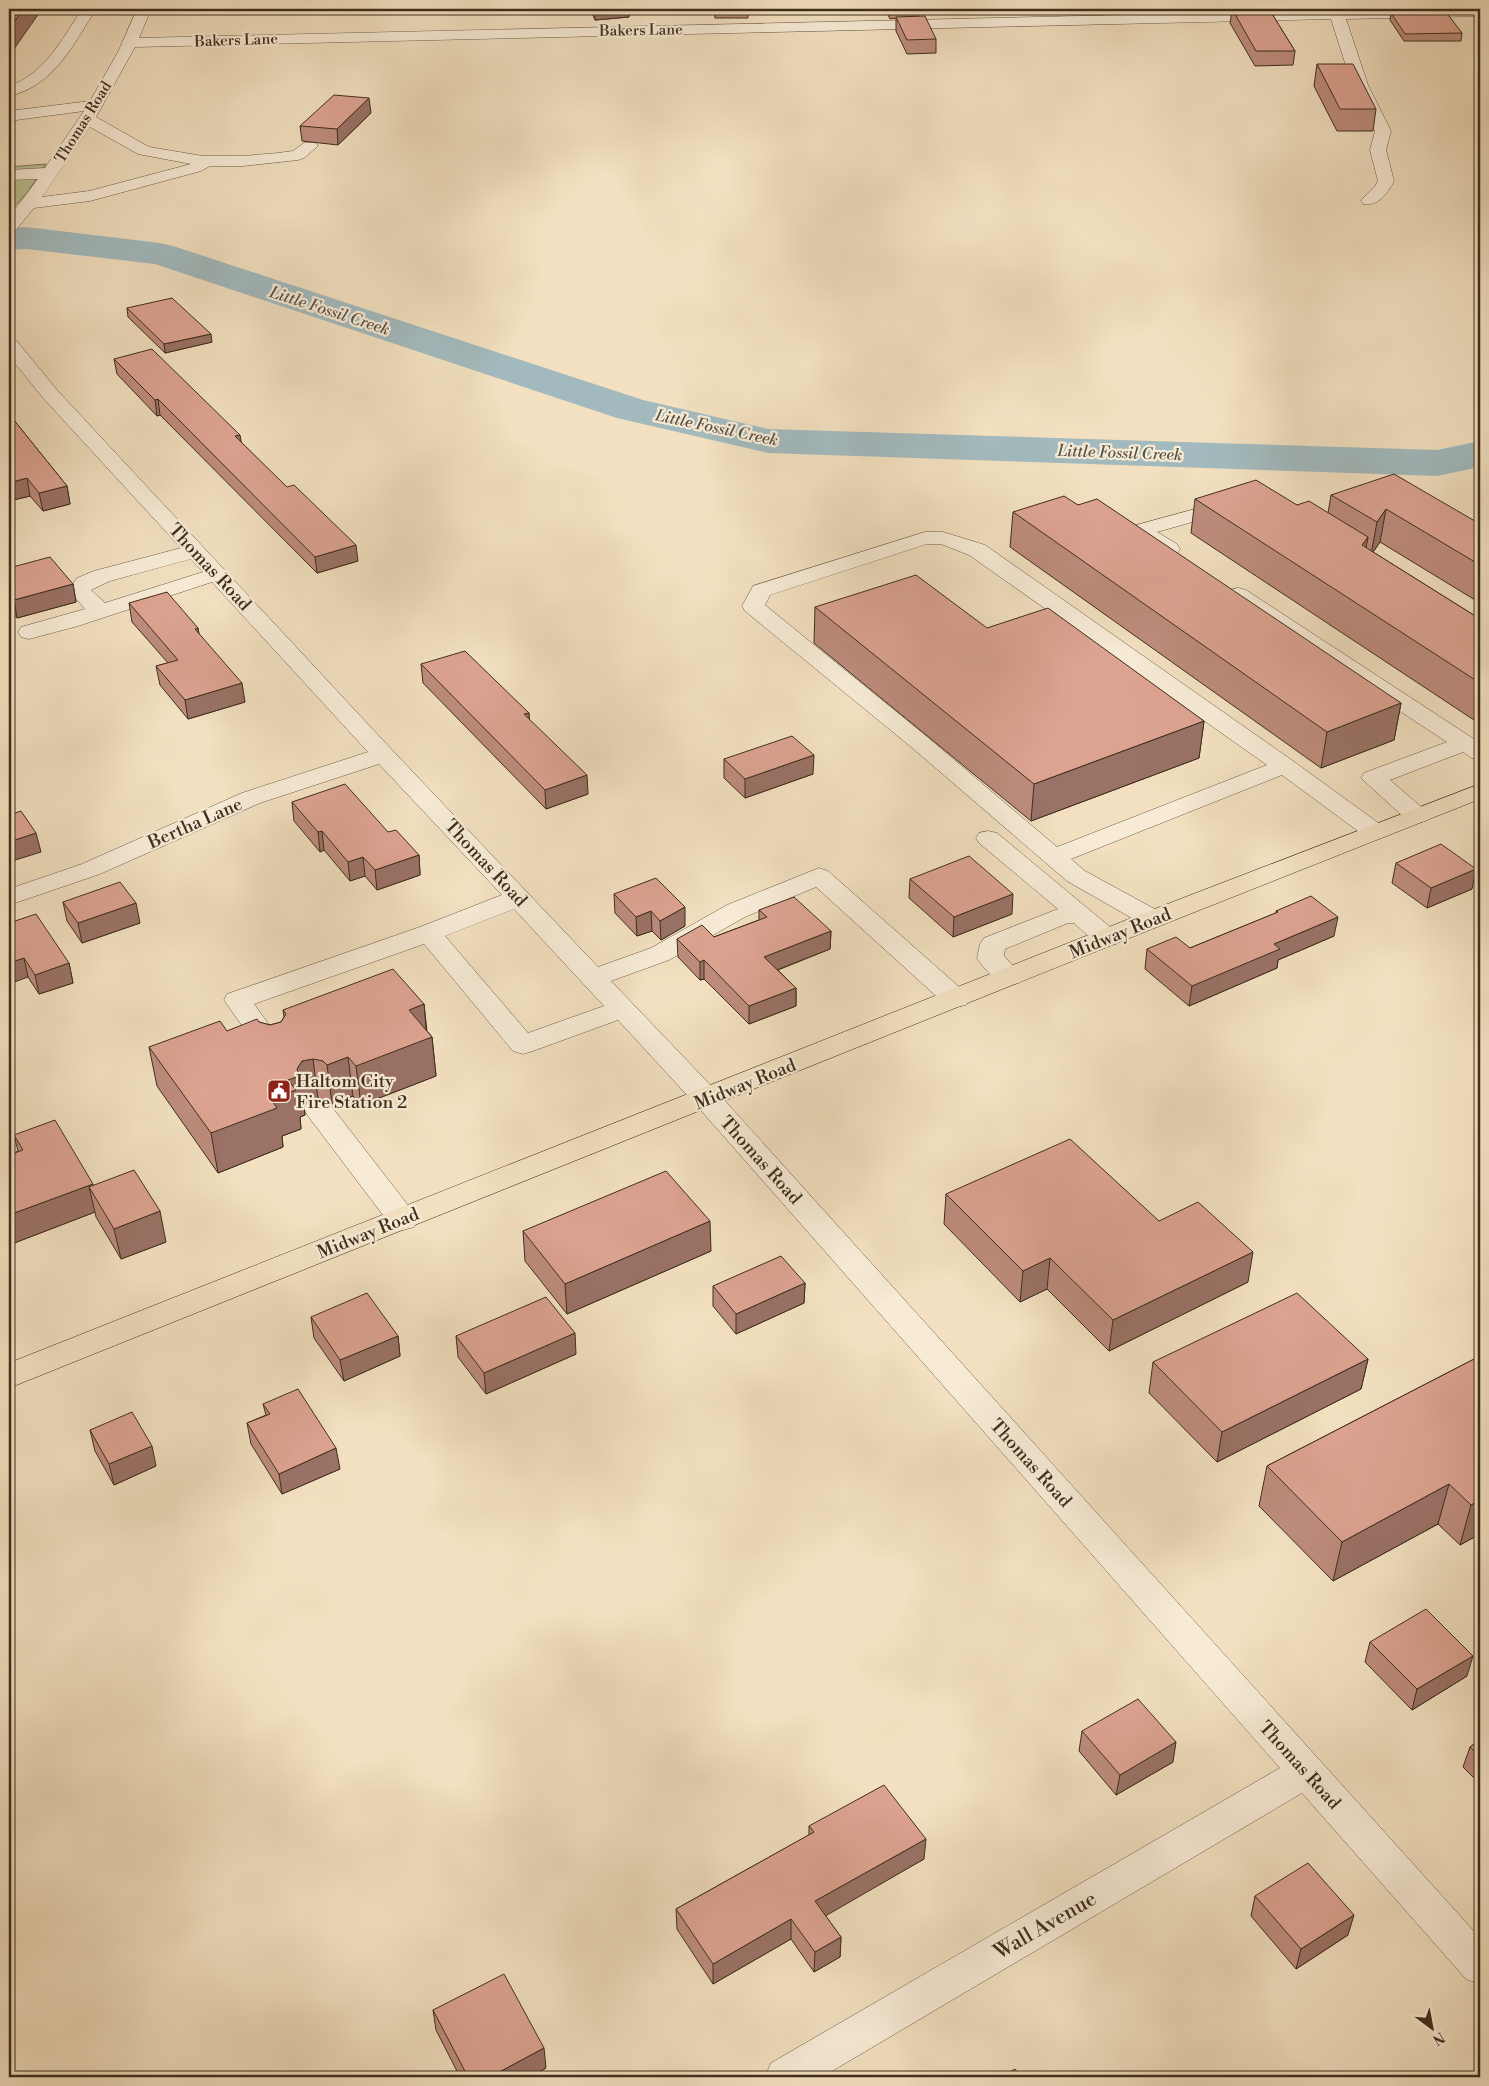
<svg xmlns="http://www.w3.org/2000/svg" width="1489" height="2086" font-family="'Libre Bodoni',serif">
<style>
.green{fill:#bac293;stroke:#7c7858}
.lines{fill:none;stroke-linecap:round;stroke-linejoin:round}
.river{fill:#a2babe;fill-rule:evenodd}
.minor-casing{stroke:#6c5a46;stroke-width:1}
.major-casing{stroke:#3f2e1d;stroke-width:1}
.minor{fill:#f7ebd6;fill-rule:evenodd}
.major{fill:#f2e0c0;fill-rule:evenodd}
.wall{fill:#bd8c7d;stroke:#3f2e1d}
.shaded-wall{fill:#9a7266;stroke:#3f2e1d}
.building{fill:#dca391;stroke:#3f2e1d}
.labels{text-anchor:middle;stroke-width:4.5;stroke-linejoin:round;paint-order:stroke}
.far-street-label{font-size:15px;fill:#3f2e1d;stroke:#f7ebd6}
.far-water-label{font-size:16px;font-style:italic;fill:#585145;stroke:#f7ebd6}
.street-label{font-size:18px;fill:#3f2e1d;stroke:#f7ebd6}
.poi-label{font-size:18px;fill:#3f2e1d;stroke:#f7ebd6;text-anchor:start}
.near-street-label{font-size:21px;fill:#3f2e1d;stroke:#f7ebd6}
</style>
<rect width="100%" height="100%" fill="#f2e0c0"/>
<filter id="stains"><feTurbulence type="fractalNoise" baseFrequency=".004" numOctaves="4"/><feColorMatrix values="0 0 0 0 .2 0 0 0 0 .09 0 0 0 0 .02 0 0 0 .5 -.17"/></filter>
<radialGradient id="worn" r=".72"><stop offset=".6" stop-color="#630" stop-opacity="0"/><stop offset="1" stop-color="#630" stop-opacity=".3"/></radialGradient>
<path class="green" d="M46,164l-19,29 -18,19v-45z"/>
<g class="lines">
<path class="river" d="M26,227l134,16 13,3 470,154 125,29 669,21 43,-9v26l-43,9 -669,-23 -151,-35 -462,-154 -129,-15 -17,1v-22z"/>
<g class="minor-casing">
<path id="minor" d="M82,9h14c-23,36 -42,77 -87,87v-10c36,-12 53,-47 73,-77z
M137,9h14l-12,29 1198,-28 143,-1v7l-134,3 22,66 23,46 -5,19 8,31c-6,12 -16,26 -31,23l-2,-4 14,-14 3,-5 -8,-31 5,-19 -23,-46 -21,-66 -1196,28 -39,70 53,30 54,9h40l35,-3 15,-2 11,-8h12l2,3 -14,12 -6,2 -55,6h-33l-9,5 -111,30 -56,7 -19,23 -6,1v-15l29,-38 -29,1v-10l36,-2 39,-57 -75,10v-10l81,-10 28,-49zM90,127l48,27 53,10 -102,27 -47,6z
M9,338l7,2 41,50 335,360 206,217 53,-19 76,-43 92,-37 9,3 138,122 3,6 -3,6 -10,2 -10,-2 -130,-118 -71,30 -76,43 -58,21 106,111 763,846v46l-14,-5 -164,-186 -480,284h-57l6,-14 509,-295 -583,-662 -79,-86 -85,31 -10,3 -10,-3 -89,-107 -170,60 34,47 -4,6 -10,3 -10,-3 -40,-57 3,-6 193,-67 82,-32 -123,-131 -119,39 -160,71 -91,31v-16l73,-25 160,-71 126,-41 -156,-170 -134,44 -49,13 -8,-2 -3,-5 3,-5 64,-18 -16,-19 8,-12 17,-7 87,-23 -138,-150 -34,-42zM191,559l12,13 -98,31 -14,-13 19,-9zM514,909l90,97 -76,27 -83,-97z
M1228,500l7,2 3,4 -3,4 -78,22 20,12 3,5 -3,5c-17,4 -31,-11 -44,-20l-4,-4 4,-4z
M925,532h18l42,13 308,216 91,66 3,5 -3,5 -9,2 -9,-2 -84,-62 -211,84 14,12 77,42 4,6 -4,6 -9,2 -9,-2 -77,-44 -157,-135 -165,-135 -3,-5 11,-20zM927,544h14l28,11 298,210 -210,82 -131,-111 -161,-131 5,-10z
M1238,588l8,2 234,153v17l-8,-2 -9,-6 -73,28 36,31 3,5 -3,5 -9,2 -9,-2 -47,-43 3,-5 83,-31 -217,-142 -3,-5 3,-5z
M988,831l9,2 119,99 4,6 -4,6c-19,4 -28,-9 -42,-21h-6l-63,26 -1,7 19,21 -4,6c-18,5 -32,-10 -42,-25l3,-14 4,-6 74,-29 -79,-66 -3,-5 3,-5z
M318,1100l10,2 86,111 4,7 -4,7 -11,3 -11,-3 -84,-111 -4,-7 4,-7z"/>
</g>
<g class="major-casing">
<path id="major" d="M1480,784v15l-318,126 -1153,463v-25l1135,-450z"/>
</g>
<use href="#minor" class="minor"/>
<use href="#major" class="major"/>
</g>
<path class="wall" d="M590,9h39v8l-34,3z
M714,9h34v9h-33z
M885,9h33v7l18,23v14l-29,1 -11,-23v-13l-6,1z
M1222,9h47l26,42 -2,14 -38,1 -25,-43 2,-12h-9z
M1391,13l71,20 -1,8h-57l-14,-21z
M1317,64l59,45 -3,22h-36l-23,-45z
M371,113l-33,32 -36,-4 -2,-15z
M127,308l85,34 -47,11 -37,-36z
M114,359l128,84 116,118 -41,12 -157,-158 -3,1 -40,-42z
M9,414l58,72 3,18 -27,7 -13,-15 -21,5z
M1331,495l149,29v79l-100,-61 -7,10 107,67v105l-289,-191 4,-34 102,6 31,8z
M1078,505l323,198 -7,37 -73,28 -311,-221 3,-35z
M9,568l64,16 3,18 -59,16 -8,-11z
M129,603l69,25 1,6 46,68 -57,17 -28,-34 -4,-19 12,-3 -36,-41z
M815,607l389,114 -5,37 -168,63 -217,-178z
M421,664l108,49v6l59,75 -42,15 -123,-126z
M724,759l89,15 -68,24 -21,-20z
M292,802l96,30 31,23 1,20 -43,15 -12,-14 -15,5 -26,-31 -4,2 -26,-31z
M1396,863l76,26 -45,19 -35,-25z
M910,879l102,35 -59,23 -44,-39z
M614,894l71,32 -24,14 -9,-9 -15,5 -22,-23z
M63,902l77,21 -58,20 -15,-22z
M759,910l72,21 -1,18 -52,21 18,18v18l-47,18 -45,-45 -4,1 -22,-23 -1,-18 37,-2 45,-17z
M1276,911l58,25 -56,24 -1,8 -88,38 -44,-37 2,-20 43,-1 86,-35z
M9,923l60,40 4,20 -34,11 -11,-17z
M424,1004l3,27 5,6 4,39 -75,29 -8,-9 -21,8 -4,-4 -10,-2 -10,2 -4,6 1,9 -5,2 1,12 -19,7 1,11 -65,26 -61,-87 -8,-39 78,-16 32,-9 11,3 11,-3 3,-5 -1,-7z
M14,1135l79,50 73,57 -45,17 -25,-42 -1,-5 -86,33v-90l9,-4z
M946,1194l213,27 89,61 -139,69 -62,-62 -27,13 -76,-78z
M523,1231l188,20 -144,63 -42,-53z
M805,1283l-1,20 -68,31 -23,-28v-20z
M311,1317l87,19 2,20 -56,25 -30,-43z
M456,1336l120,18 -90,40 -28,-37z
M1480,1356v178l-20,11 -22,-21 -105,57 -74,-75 8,-40z
M1368,1359l-7,30 -144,73 -68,-69 4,-31z
M263,1404l77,65 -58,25 -31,-50 -4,-21 19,-8z
M90,1430l66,36 -42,19 -19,-34z
M1370,1642l97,34 -55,34 -47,-48z
M1082,1731l91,31 -57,33 -37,-44z
M1480,1740v44l-17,-17 7,-20z
M809,1826l115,33 -99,56 16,22 -1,20 -26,15 -23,-33 -78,45 -36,-55 -1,-20 133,-74z
M1255,1896l93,39 -52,34 -45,-53z
M433,2010l113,58 -17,9h-69l-24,-47z"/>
<path class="shaded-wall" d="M23,9h19l-33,47v-27z
M595,9h34v8l-34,3z
M1129,9h15l-15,2z
M369,98l2,15 -33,32 -1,-16z
M211,334l1,8 -47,11 -1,-9z
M158,399l2,16 -3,1 -2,-16z
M240,435l3,16 -8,-15z
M27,478l3,18 -21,5v-18z
M67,486l3,18 -27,7 -4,-18z
M1386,509l-6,33 -9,13 6,-33z
M1368,537l-6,34v-26z
M356,545l2,16 -41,12 -2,-16z
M73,584l3,18 -59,16 -3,-18z
M198,628l3,18 -6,-17z
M242,683l3,19 -57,17 -3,-19z
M1401,703l-7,37 -73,28 6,-36z
M529,713l1,19 -6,-18z
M1204,721l-5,37 -168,63 3,-37z
M814,755l-1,19 -68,24v-19z
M587,775l1,19 -42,15 -1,-19z
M322,831l2,19 -4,2 -2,-20z
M36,833l5,19 -32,10v-20z
M419,855l1,20 -43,15 -2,-20z
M363,857l2,19 -15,5 -2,-19z
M1476,869l-4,20 -45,19 4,-20z
M1013,894l-1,20 -59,23 1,-20z
M136,903l4,20 -58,20 -4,-20z
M685,907v19l-24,14 -1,-19z
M651,911l1,20 -15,5 -1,-19z
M1338,917l-4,19 -56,24 -1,8 -88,38 3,-20 82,-42z
M831,931l-1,18 -66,26v-18z
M24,958l4,19 -19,7v-21z
M704,960v19l-4,1v-18z
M69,963l4,20 -34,11 -4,-19z
M796,988v18l-47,18v-18z
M424,1004l3,35 5,-2 4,39 -75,29 -5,-39 53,-56z
M348,1057l5,39 -21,8 -5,-39z
M313,1059l5,39 -10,2 -4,6 1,9 -5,2 1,12 -19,7 1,11 -65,26 -7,-40 60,-34 26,-30 5,-8z
M93,1184l3,14 -7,-11 6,25 -86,33v-30z
M160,1211l6,31 -45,17 -7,-30z
M710,1221l1,30 -144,63 -2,-30z
M1253,1252l-5,30 -139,69 4,-31z
M1050,1258l-3,31 -27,13 3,-31z
M805,1283l-1,20 -68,31v-20z
M575,1333l1,21 -90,40 -2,-21z
M398,1336l2,20 -56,25 -4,-21z
M1368,1359l-7,30 -144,73 5,-30z
M152,1446l4,20 -42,19 -5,-21z
M336,1448l4,21 -58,25 -3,-20z
M1449,1484l-11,40 -105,57 9,-39z
M1480,1500v34l-20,11 11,-40z
M1473,1656l-6,20 -55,34 5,-21z
M1176,1742l-3,20 -57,33 4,-20z
M926,1839l-2,20 -109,63v-21z
M1354,1915l-6,20 -52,34 5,-20z
M791,1919v20l-78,45v-20z
M841,1937l-1,20 -26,15 1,-20z
M544,2048l2,20 -17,9h-39z"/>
<path class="building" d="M9,9h14l-14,20z
M1232,9h37l26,42h-39z
M1446,12l16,21 -57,1 -14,-21z
M925,16l11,23 -29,1 -11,-23z
M1317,64h36l23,45h-36z
M334,95l35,3 -32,31 -37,-3z
M172,298l39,36 -47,10 -37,-36z
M152,349l88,86 -5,1 52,51 7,-2 62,60 -41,12 -157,-158 -3,1 -41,-41z
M9,414l58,72 -28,7 -12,-15 -18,5z
M1394,474l86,50v41l-94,-56 -9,13 -46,-27z
M1256,480l41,25 12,-4 59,36 -6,8 118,74v64l-285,-184z
M1064,496l14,9 19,-6 304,204 -74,29 -314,-220z
M50,557l23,27 -59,16 -5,-6v-26z
M916,575l71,53 61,-20 156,113 -170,63 -219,-177z
M167,592l31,36 -3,1 47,54 -57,17 -29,-34 22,-6 -49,-57z
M465,651l64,62 -5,1 63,61 -42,15 -124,-126z
M792,736l22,19 -69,24 -21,-20z
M345,784l43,48 8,-2 23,25 -44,15 -12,-13 -15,5 -26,-31 -4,1 -26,-30z
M21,811l15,22 -27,9v-27z
M1441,844l35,25 -45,19 -35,-25z
M969,856l44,38 -59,23 -44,-38z
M656,878l29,29 -25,14 -9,-10 -15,6 -22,-23z
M120,882l16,21 -58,20 -15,-21z
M1311,896l27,21 -64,27 6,5 -88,37 -45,-37 29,-12 14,11 88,-36 -2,-1z
M794,897l37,34 -67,26 32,31 -47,18 -45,-46 -4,2 -23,-23 25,-14 12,12 53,-20 -8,-7z
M36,914l33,49 -34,12 -11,-17 -15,5v-40z
M393,969l31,35 -15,6 23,27 -76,29 -8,-9 -21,8 -4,-4 -10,-2 -11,2 -5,8 2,7 -11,4 8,10 -25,9 6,9 -66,25 -62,-86 71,-26 7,10 30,-12 2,3 11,3 11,-3 5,-8 -3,-4z
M55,1120l38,64 -84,31v-60l14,-5 -9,-15z
M1070,1139l89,82 39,-19 55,50 -140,68 -63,-62 -27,13 -77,-77z
M134,1170l26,41 -46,18 -25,-42z
M666,1171l44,50 -145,63 -42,-53z
M781,1256l24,27 -69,31 -23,-28z
M367,1293l31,43 -58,24 -29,-43z
M1297,1293l71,66 -146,73 -69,-70z
M546,1297l29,36 -91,40 -28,-37z
M1480,1356v144l-9,5 -22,-21 -107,58 -75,-76z
M298,1389l38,59 -57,26 -32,-51 23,-9 -7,-10z
M132,1412l20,34 -43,18 -19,-34z
M1426,1609l47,47 -56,33 -47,-47z
M1138,1699l38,43 -56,33 -38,-44z
M1480,1740v17l-10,-10z
M884,1785l42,54 -111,62 26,36 -26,15 -24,-33 -78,45 -37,-55 138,-77 -5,-6z
M1308,1863l46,52 -53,34 -46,-53z
M504,1974l40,74 -54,29h-22l-35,-67z
M1015,2069l6,8h-20z"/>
<defs>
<g id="civic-square" transform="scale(1.25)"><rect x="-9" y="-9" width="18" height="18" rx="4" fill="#8f2418" stroke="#f7ebd6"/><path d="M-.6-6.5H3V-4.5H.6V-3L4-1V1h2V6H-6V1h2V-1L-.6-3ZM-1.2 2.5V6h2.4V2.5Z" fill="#fff"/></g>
</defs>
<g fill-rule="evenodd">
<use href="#civic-square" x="279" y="1091"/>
</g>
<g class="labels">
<g class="far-street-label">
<text transform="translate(641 30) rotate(-1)" y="5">Bakers Lane</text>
<text transform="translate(236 40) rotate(-2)" y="5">Bakers Lane</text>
<text transform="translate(83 122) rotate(-58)" y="5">Thomas Road</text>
</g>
<g class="far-water-label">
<text transform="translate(330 310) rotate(18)" y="6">Little Fossil Creek</text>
<text transform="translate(717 427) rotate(12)" y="6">Little Fossil Creek</text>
<text transform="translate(1120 452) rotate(2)" y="6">Little Fossil Creek</text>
</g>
<g class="street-label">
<text transform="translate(210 567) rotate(47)" y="6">Thomas Road</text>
<text transform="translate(195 823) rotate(-24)" y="6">Bertha Lane</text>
<text transform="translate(486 863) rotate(47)" y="6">Thomas Road</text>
<text transform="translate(1120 933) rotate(-22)" y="6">Midway Road</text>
<text transform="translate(745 1084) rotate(-22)" y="6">Midway Road</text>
<text transform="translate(761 1160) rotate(48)" y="6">Thomas Road</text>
<text transform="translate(368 1233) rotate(-22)" y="6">Midway Road</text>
<text transform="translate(1031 1463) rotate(48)" y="6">Thomas Road</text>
<text transform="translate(1300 1765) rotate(48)" y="6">Thomas Road</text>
</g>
<g class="poi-label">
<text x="296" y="1087">Haltom City<tspan x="296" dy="21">Fire Station 2</tspan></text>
</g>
<g class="near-street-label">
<text transform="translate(1045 1925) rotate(-30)" y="7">Wall Avenue</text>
</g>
</g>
<rect width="1489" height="2086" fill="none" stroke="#f2e0c0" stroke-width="30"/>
<rect x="10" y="10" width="1469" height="2066" fill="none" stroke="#3f2e1d" stroke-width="2.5"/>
<rect x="15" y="15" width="1459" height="2056" fill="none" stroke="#3f2e1d"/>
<g transform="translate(1432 2028) rotate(148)" stroke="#f7ebd6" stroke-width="4" paint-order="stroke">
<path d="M0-4L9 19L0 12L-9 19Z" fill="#3f2e1d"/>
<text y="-8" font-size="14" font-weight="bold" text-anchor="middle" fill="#3f2e1d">N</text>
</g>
<rect width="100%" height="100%" filter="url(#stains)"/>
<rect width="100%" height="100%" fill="url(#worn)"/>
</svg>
